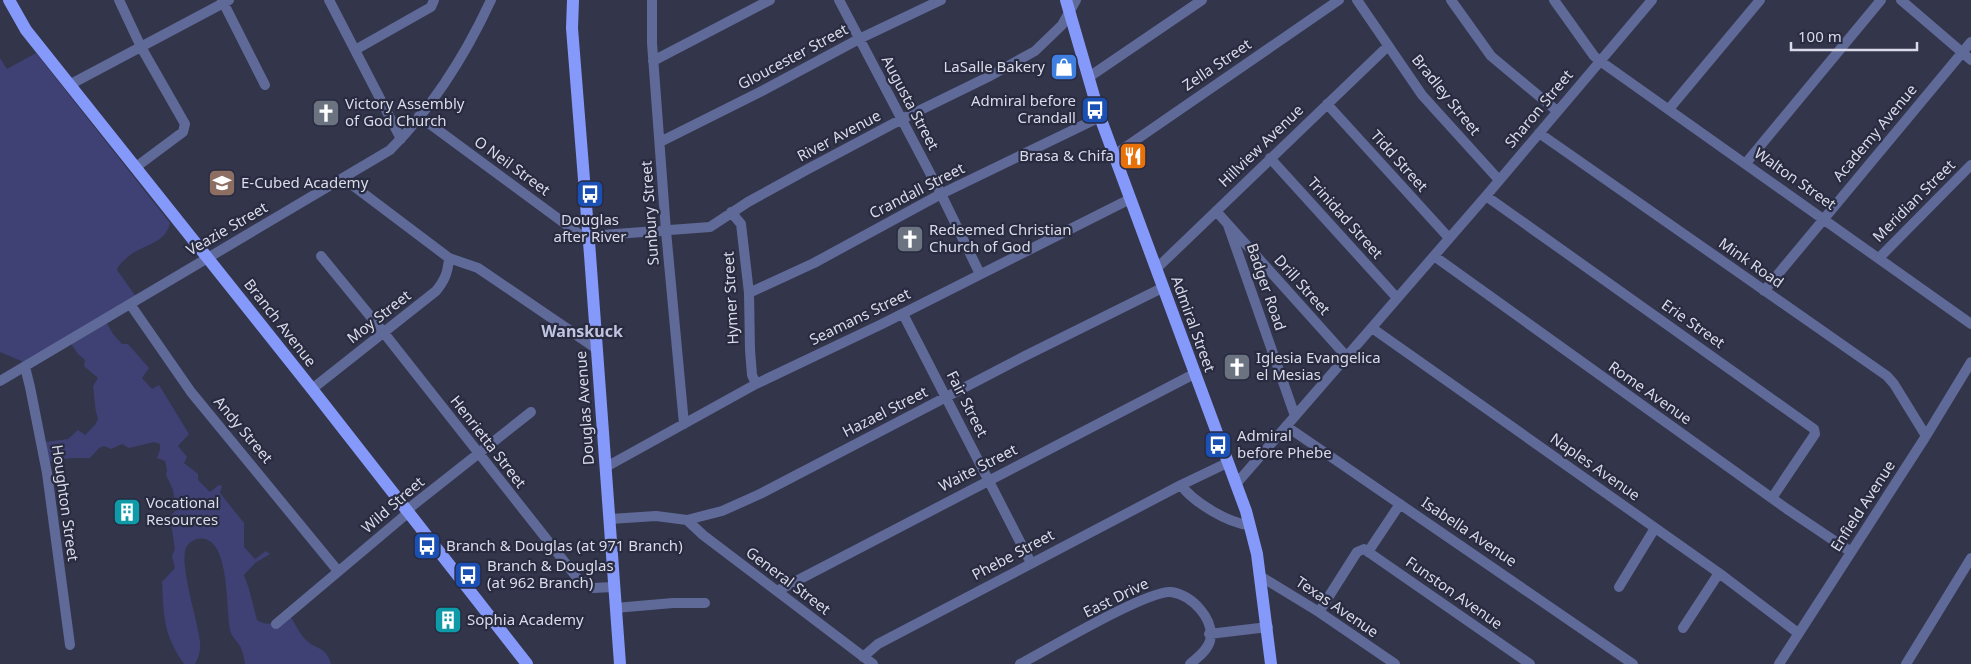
<svg xmlns="http://www.w3.org/2000/svg" width="1971" height="664" font-family="'Noto Sans',sans-serif">
<style>
.green{fill:#3f4174}
.lines{fill:none;stroke-linecap:round;stroke-linejoin:round}
.minor{stroke:#5f6a99;stroke-width:10}
.major{stroke:#8599fa;stroke-width:12}
.labels{text-anchor:middle;stroke-width:4.5;stroke-linejoin:round;paint-order:stroke}
.street-label{font-size:15px;fill:#d9dbe9;stroke:#292b40}
.poi-label{font-size:15px;fill:#d9dbe9;stroke:#292b40;text-anchor:start}
.neighbourhood-label{font-size:16px;font-weight:bold;fill:#c1c4df;stroke:#292b40}
</style>
<rect width="100%" height="100%" fill="#33354b"/>
<path class="green" d="M36,53l134,170c-4,19 -23,21 -37,30 -6,4 -11,9 -15,14l-1,3 20,28 -32,22 8,14 9,10h6l21,24 -7,10 10,11 7,-4 30,49 -11,12 9,11 -3,6 14,11v6l12,12 9,-7 3,1 -2,7 24,30v24l11,12 11,-8 4,3 -15,9 -11,12 5,14 8,31c12,8 21,2 31,-7 7,9 10,19 18,27 10,10 20,6 25,24h-86c-1,-6 -2,-12 -5,-18 -3,-5 -7,-8 -9,-13 -6,-19 1,-101 -34,-94 -4,1 -9,4 -11,9 -7,17 12,73 14,94 1,7 -1,15 -5,22h-11c-21,-31 -20,-46 -22,-82l13,-14 -3,-12 3,-7 -5,-32 6,-7 -3,-20 -7,-15 1,-5 -2,-9 -8,-3 3,-8v-6l-6,-2 -25,6 -7,-4 -11,5 -7,-3 -5,2 -9,10h-19l-23,4 -2,-20 22,-3 10,-9 7,5 10,-10 3,-6c-4,-12 -3,-20 -5,-33l5,-8 -14,-12 1,-6 -7,-6 -8,-12 -44,21 -26,-11v-294l7,11z"/>
<g class="lines">
<path class="minor" d="M119,0l22,47 44,77 -2,8 -47,35
M222,0l43,85
M329,0l72,139
M652,0v43l14,188 18,193
M839,0l102,194 39,80
M1357,0l65,95 77,85
M1451,0l40,56 66,55
M1554,0l40,56 6,5 371,263
M1901,0l70,60
M355,50l76,-43 3,-7
M653,61l117,-61
M1089,77l113,-77
M71,84l158,-84
M1327,104l122,134
M1669,109l91,-109
M419,116l160,118 10,2 121,-9 38,-25 60,-33 94,-50 88,-43 45,-25 27,-26 14,-25
M1539,133l348,243 7,8 32,52
M660,142l100,-50 99,-53 82,-39
M1114,155l225,-155
M1270,158l127,140
M1746,163l135,-163
M343,178l106,80 29,10 119,81
M1486,196l328,233 1,5 -43,64
M1216,211l131,146
M731,212l10,12 8,69 1,57 2,25 4,9
M1228,225l67,191
M321,256l63,77 194,246 15,9 20,-1
M1434,256l353,253 64,43
M1879,258l92,-93
M1156,269l232,-223
M1764,291l207,-249
M749,293l65,-30 127,-69 159,-77
M130,304l61,88 147,179
M903,314l128,249
M1372,328l347,245 79,60
M25,367l5,20 17,86 23,172
M0,381l390,-231c42,-42 76,-96 101,-150
M312,389l124,-98c9,-11 12,-19 13,-33
M1286,426l347,238
M606,467l150,-83 126,-60 248,-125
M1236,484l250,-288 166,-196
M1181,485c12,17 47,38 68,40
M610,519l46,-3 31,4 35,-9 38,-17 265,-138 137,-68
M687,520l16,15 170,129
M1368,552l32,-48
M1260,576l59,36 76,52
M1619,587l36,-59
M777,591l417,-217
M615,608l58,-5h32
M1319,612l38,-60 7,-3 166,115
M276,624l127,-107 9,-11 119,-94
M1683,628l36,-55
M1209,634l59,-7
M863,657l15,-13 303,-159 46,-22
M1020,664c27,-14 127,-74 151,-72 21,3 44,27 39,49 -3,10 -13,17 -20,23
M1779,664l147,-228 45,-74
M1906,664l65,-106"/>
<path class="major" d="M9,0l17,30 286,359 215,275
M573,0l-1,28 3,38 15,189 30,409
M1066,0l34,117 146,394 11,43 14,110"/>
</g>
<defs>
<g id="shop-square" transform="scale(1.4375)"><rect x="-9" y="-9" width="18" height="18" rx="4" fill="#3f7fe0" stroke="#292b40"/><path d="M-5-2.5h2.3a2.7 3.5 0 0 1 5.4 0H5L5.5 6h-11ZM-1.5-2.5h3a1.5 2.3 0 0 0-3 0Z" fill="#fff"/></g>
<g id="bus-square" transform="scale(1.4375)"><rect x="-9" y="-9" width="18" height="18" rx="4" fill="#1a4fb4" stroke="#292b40"/><path d="M-5-6H5V4H4V6H2V4H-2V6H-4V4H-5ZM-3.5-4V0h7V-4ZM-3.5 1.2v1.5H-2V1.2ZM2 1.2v1.5H3.5V1.2Z" fill="#fff"/></g>
<g id="church-square" transform="scale(1.4375)"><rect x="-9" y="-9" width="18" height="18" rx="4" fill="#6b7280" stroke="#292b40"/><path d="M-1.2-6h2.4v3.5h3.3v2.4h-3.3V6h-2.4V-.1h-3.3v-2.4h3.3Z" fill="#fff"/></g>
<g id="restaurant-square" transform="scale(1.4375)"><rect x="-9" y="-9" width="18" height="18" rx="4" fill="#e8710a" stroke="#292b40"/><path d="M-5-6h1v4h1v-4h1v4h1v-4h1v5L-1.5 .5V6h-2V.5L-5-1ZM5-6V6H3V1.5H1.5Q1.5-4 5-6Z" fill="#fff"/></g>
<g id="school-square" transform="scale(1.4375)"><rect x="-9" y="-9" width="18" height="18" rx="4" fill="#8d6e63" stroke="#292b40"/><path d="M0-5L7-2L0 1L-7-2ZM-4 1L0 2.5L4 1V4Q0 6-4 4Z" fill="#fff"/></g>
<g id="building-square" transform="scale(1.4375)"><rect x="-9" y="-9" width="18" height="18" rx="4" fill="#0f9aa8" stroke="#292b40"/><path d="M-4-6H4V6H1V3H-1V6H-4ZM-2.5-4.3h1.7v1.8h-1.7ZM.8-4.3h1.7v1.8H.8ZM-2.5-1h1.7V.8h-1.7ZM.8-1h1.7V.8H.8Z" fill="#fff"/></g>
</defs>
<g fill-rule="evenodd">
<use href="#shop-square" x="1064" y="67"/>
<use href="#bus-square" x="1095" y="110"/>
<use href="#church-square" x="326" y="113"/>
<use href="#restaurant-square" x="1133" y="156"/>
<use href="#school-square" x="222" y="183"/>
<use href="#bus-square" x="590" y="194"/>
<use href="#church-square" x="910" y="239"/>
<use href="#church-square" x="1237" y="367"/>
<use href="#bus-square" x="1218" y="445"/>
<use href="#building-square" x="127" y="512"/>
<use href="#bus-square" x="427" y="546"/>
<use href="#bus-square" x="468" y="575"/>
<use href="#building-square" x="448" y="620"/>
</g>
<g class="labels">
<g class="street-label">
<text transform="translate(793 57) rotate(-28)" y="5">Gloucester Street</text>
<text transform="translate(1217 65) rotate(-34)" y="5">Zella Street</text>
<text transform="translate(1446 95) rotate(51)" y="5">Bradley Street</text>
<text transform="translate(910 103) rotate(62)" y="5">Augusta Street</text>
<text transform="translate(1539 109) rotate(-50)" y="5">Sharon Street</text>
<text transform="translate(1875 133) rotate(-50)" y="5">Academy Avenue</text>
<text transform="translate(839 136) rotate(-28)" y="5">River Avenue</text>
<text transform="translate(1261 146) rotate(-44)" y="5">Hillview Avenue</text>
<text transform="translate(1399 161) rotate(48)" y="5">Tidd Street</text>
<text transform="translate(512 166) rotate(36)" y="5">O Neil Street</text>
<text transform="translate(1795 179) rotate(35)" y="5">Walton Street</text>
<text transform="translate(917 191) rotate(-27)" y="5">Crandall Street</text>
<text transform="translate(1914 201) rotate(-45)" y="5">Meridian Street</text>
<text transform="translate(650 213) rotate(-94)" y="5">Sunbury Street</text>
<text transform="translate(1345 218) rotate(48)" y="5">Trinidad Street</text>
<text transform="translate(227 229) rotate(-30)" y="5">Veazie Street</text>
<text transform="translate(1751 263) rotate(35)" y="5">Mink Road</text>
<text transform="translate(1302 285) rotate(48)" y="5">Drill Street</text>
<text transform="translate(1266 287) rotate(71)" y="5">Badger Road</text>
<text transform="translate(731 298) rotate(-93)" y="5">Hymer Street</text>
<text transform="translate(379 317) rotate(-38)" y="5">Moy Street</text>
<text transform="translate(860 317) rotate(-26)" y="5">Seamans Street</text>
<text transform="translate(280 323) rotate(52)" y="5">Branch Avenue</text>
<text transform="translate(1193 324) rotate(70)" y="5">Admiral Street</text>
<text transform="translate(1693 324) rotate(35)" y="5">Erie Street</text>
<text transform="translate(1650 393) rotate(35)" y="5">Rome Avenue</text>
<text transform="translate(967 404) rotate(63)" y="5">Fair Street</text>
<text transform="translate(585 408) rotate(-94)" y="5">Douglas Avenue</text>
<text transform="translate(885 412) rotate(-27)" y="5">Hazael Street</text>
<text transform="translate(243 430) rotate(50)" y="5">Andy Street</text>
<text transform="translate(488 442) rotate(52)" y="5">Henrietta Street</text>
<text transform="translate(1595 467) rotate(35)" y="5">Naples Avenue</text>
<text transform="translate(978 468) rotate(-27)" y="5">Waite Street</text>
<text transform="translate(65 503) rotate(82)" y="5">Houghton Street</text>
<text transform="translate(393 505) rotate(-41)" y="5">Wild Street</text>
<text transform="translate(1863 506) rotate(-57)" y="5">Enfield Avenue</text>
<text transform="translate(1469 532) rotate(34)" y="5">Isabella Avenue</text>
<text transform="translate(1013 555) rotate(-28)" y="5">Phebe Street</text>
<text transform="translate(788 581) rotate(37)" y="5">General Street</text>
<text transform="translate(1454 593) rotate(35)" y="5">Funston Avenue</text>
<text transform="translate(1116 598) rotate(-26)" y="5">East Drive</text>
<text transform="translate(1337 607) rotate(34)" y="5">Texas Avenue</text>
</g>
<g class="poi-label">
<text x="1045" y="72" text-anchor="end">LaSalle Bakery</text>
<text x="1076" y="106" text-anchor="end">Admiral before<tspan x="1076" dy="17">Crandall</tspan></text>
<text x="345" y="109">Victory Assembly<tspan x="345" dy="17">of God Church</tspan></text>
<text x="1114" y="161" text-anchor="end">Brasa &amp; Chifa</text>
<text x="241" y="188">E-Cubed Academy</text>
<text x="590" y="225" text-anchor="middle">Douglas<tspan x="590" dy="17">after River</tspan></text>
<text x="929" y="235">Redeemed Christian<tspan x="929" dy="17">Church of God</tspan></text>
<text x="1256" y="363">Iglesia Evangelica<tspan x="1256" dy="17">el Mesias</tspan></text>
<text x="1237" y="441">Admiral<tspan x="1237" dy="17">before Phebe</tspan></text>
<text x="146" y="508">Vocational<tspan x="146" dy="17">Resources</tspan></text>
<text x="446" y="551">Branch &amp; Douglas (at 971 Branch)</text>
<text x="487" y="571">Branch &amp; Douglas<tspan x="487" dy="17">(at 962 Branch)</tspan></text>
<text x="467" y="625">Sophia Academy</text>
</g>
<g class="neighbourhood-label">
<text x="582" y="337">Wanskuck</text>
</g>
</g>
<path d="M1791 42v8h126v-8" fill="none" stroke="#d9dbe9" stroke-width="2.5"/>
<text x="1798" y="42" font-size="15" fill="#d9dbe9" stroke="#292b40" stroke-width="4" paint-order="stroke">100 m</text>
</svg>
